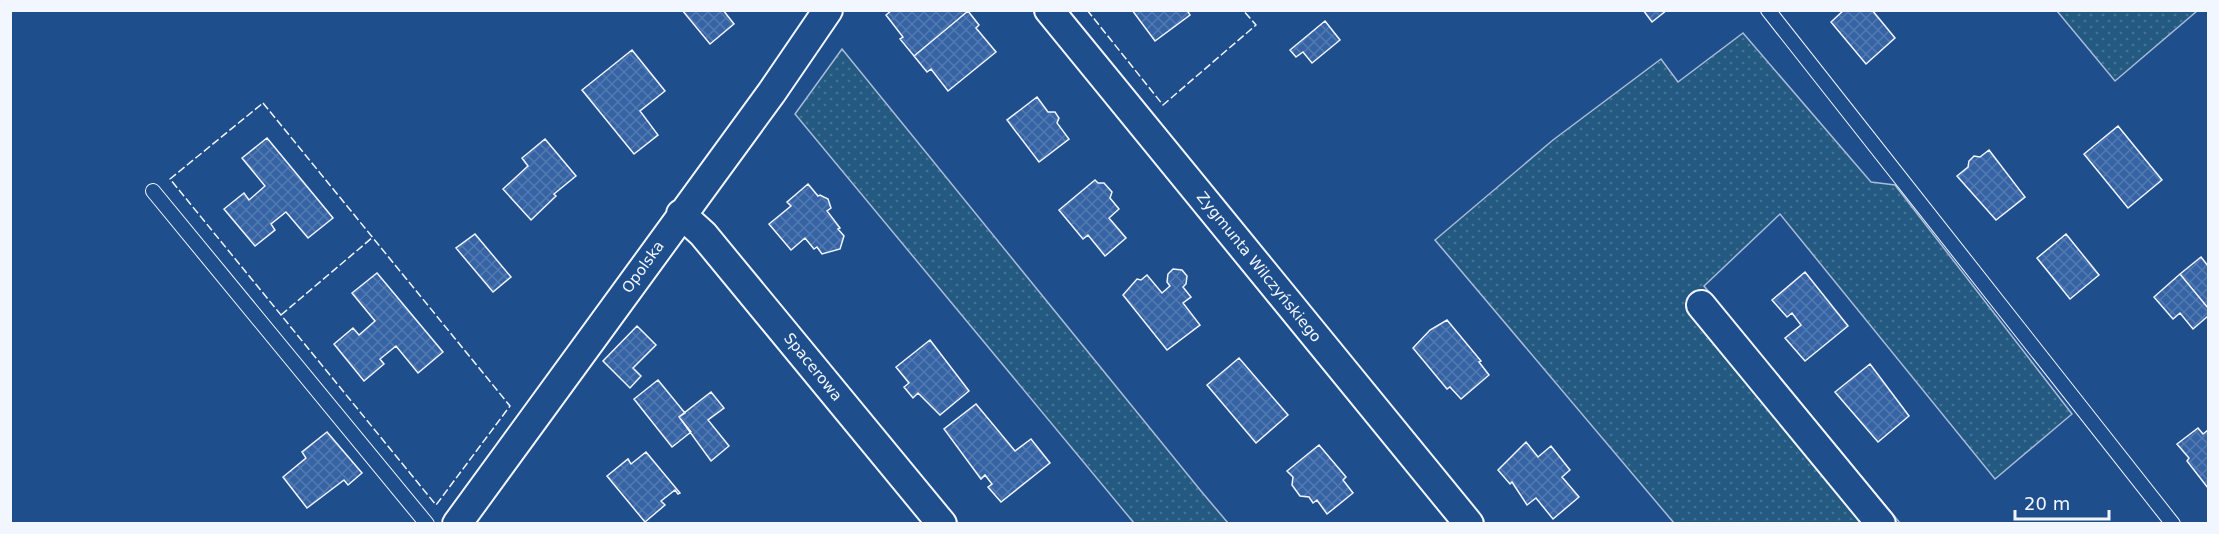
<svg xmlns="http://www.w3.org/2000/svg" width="2219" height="534" font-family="'DejaVu Sans',sans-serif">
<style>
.grass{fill:url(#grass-dots);stroke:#a8bbd7;stroke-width:1.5}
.building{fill:url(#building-cross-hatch);stroke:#f2f6ff;stroke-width:1.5}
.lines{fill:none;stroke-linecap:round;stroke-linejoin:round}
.service-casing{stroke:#f2f6ff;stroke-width:16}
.minor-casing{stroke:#f2f6ff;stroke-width:32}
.service{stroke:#1f4e8c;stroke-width:14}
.minor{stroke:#1f4e8c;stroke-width:28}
.fence{stroke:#f2f6ff;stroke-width:1.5;stroke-dasharray:8 3;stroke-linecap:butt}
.labels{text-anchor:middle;stroke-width:4.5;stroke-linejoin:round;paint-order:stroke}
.street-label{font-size:15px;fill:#f2f6ff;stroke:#1f4e8c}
</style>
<defs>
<pattern id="grass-dots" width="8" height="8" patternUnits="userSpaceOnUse" patternTransform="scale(1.5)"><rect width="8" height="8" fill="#245a82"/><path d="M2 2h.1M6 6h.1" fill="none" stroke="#447295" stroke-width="1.8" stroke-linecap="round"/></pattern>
<pattern id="building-cross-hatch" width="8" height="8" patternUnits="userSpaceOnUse" patternTransform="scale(1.5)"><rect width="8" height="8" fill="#3563a3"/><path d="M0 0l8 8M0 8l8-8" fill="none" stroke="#537ab1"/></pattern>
</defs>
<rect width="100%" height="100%" fill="#1f4e8c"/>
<path class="grass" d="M2057,11h140l-82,70z
M1743,33l128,149 24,3 177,229 -77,65 -215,-265 -76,72 196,237h-226l-239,-283 118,-100 108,-81 17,23z
M842,49l359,442 27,32h-94l-339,-409z"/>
<path class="building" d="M682,10h41l11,14 -24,20z
M892,10h75l1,1 -54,45 -14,-17 3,-2 -17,-22z
M1132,10h55l3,5 -35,26z
M1643,10h24l-15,12z
M1844,10h28l23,28 -29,26 -35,-42z
M968,11l11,14 -3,3 20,24 -48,39 -17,-22 -4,3 -13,-16z
M1325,21l15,19 -28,23 -9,-11 -7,5 -6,-7z
M632,50l33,41 -25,20 18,24 -24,19 -52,-64z
M1037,97l11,15h7l4,6 -2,5 12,16 -30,23 -32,-42z
M2118,126l44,54 -34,28 -44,-54z
M267,138l66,80 -25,20 -22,-26 -15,12 4,6 -20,16 -31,-37 20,-16 5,7 16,-14 -23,-28z
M545,139l31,37 -22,18 2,2 -25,24 -28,-31 25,-23 -6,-8z
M1989,150l36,47 -29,23 -39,-44 11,-9 1,-6 5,-5 6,1z
M1095,180l3,3h6l8,9 -2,6 9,11 -10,9 17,20 -21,18 -17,-21 -5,4 -24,-29z
M808,184l10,12 2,-1 8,4 3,9 -4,3 13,17 -2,1 6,7 -4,13 -18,5 -5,-7 -3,2 -9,-11 -14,12 -22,-26 22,-18 -4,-4z
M475,234l36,43 -18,15 -37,-44z
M2066,234l33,41 -29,24 -33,-41z
M2201,257l7,9v42l-28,-34z
M1173,269l9,1 5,6 -1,8 -3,3 8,10 -8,6 17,22 -33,25 -44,-55 14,-16 4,1 6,-5 15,18 8,-7 -3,-4 1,-8z
M1805,272l43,54 -43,35 -20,-23 16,-13 -9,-12 -5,4 -15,-17z
M377,273l66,79 -25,21 -22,-27 -16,13 4,5 -20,17 -30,-37 19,-16 6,7 16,-14 -23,-28z
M2180,274l28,34v8l-15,13 -13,-16 -7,6 -19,-22z
M1447,320l34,41 -2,1 10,13 -28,24 -11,-12 -3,2 -34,-41 17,-18z
M637,326l19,19 -23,23 8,8 -11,12 -27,-27z
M930,340l39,51 -29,24 -22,-22 -5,5 -9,-11 5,-4 -13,-16z
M1239,358l49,57 -32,28 -49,-58z
M1870,364l39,52 -31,26 -43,-50z
M658,380l27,33 -6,4 12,15 -19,15 -38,-48z
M711,392l13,16 -16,12 21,26 -18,15 -32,-44z
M976,404l39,47 16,-12 19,24 -49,39 -13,-15 4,-3 -7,-9 -4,4 -37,-50z
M2198,428l5,6 5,-4v58l-21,-27 2,-3 -12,-14z
M327,432l35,41 -14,12 -4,-5 -37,28 -24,-31 23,-19 -4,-6z
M1526,442l12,15 13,-11 19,24 -8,7 17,20 -26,22 -17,-21 -9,7 -15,-23 -2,2 -12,-14z
M1319,445l27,32 -3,3 10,13 -26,21 -10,-14 -4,3 -4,-6 -9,-1 -8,-11 1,-8 -6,-6z
M646,452l34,41 -2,1 -3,-4 -14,11 4,4 -20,17 -38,-46 21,-17 3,5z"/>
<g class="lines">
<g class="service-casing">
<path id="service" d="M1768,10l405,514
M153,191l274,333"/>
</g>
<g class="minor-casing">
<path id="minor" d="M1049,10l420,514
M681,214l22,20 239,290
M1701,305l180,219
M457,524l315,-432 56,-82"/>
</g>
<use href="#service" class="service"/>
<use href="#minor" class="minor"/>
<path class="fence" d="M1087,10l76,95 93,-80 -13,-15
M263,103l247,303 -74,99 -266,-326z
M281,315l92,-78"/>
</g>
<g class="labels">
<g class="street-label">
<text transform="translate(643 267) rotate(-54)" y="5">Opolska</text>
<text transform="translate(1259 267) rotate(51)" y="5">Zygmunta Wilczyńskiego</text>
<text transform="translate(813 367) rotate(51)" y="5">Spacerowa</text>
</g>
</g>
<rect width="2219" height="534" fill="none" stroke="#f2f6ff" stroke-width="24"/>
<path d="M2015 510v9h94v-9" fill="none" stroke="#f2f6ff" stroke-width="3"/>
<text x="2024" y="510" font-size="18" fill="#f2f6ff" stroke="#1f4e8c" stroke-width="4.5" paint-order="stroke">20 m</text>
</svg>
